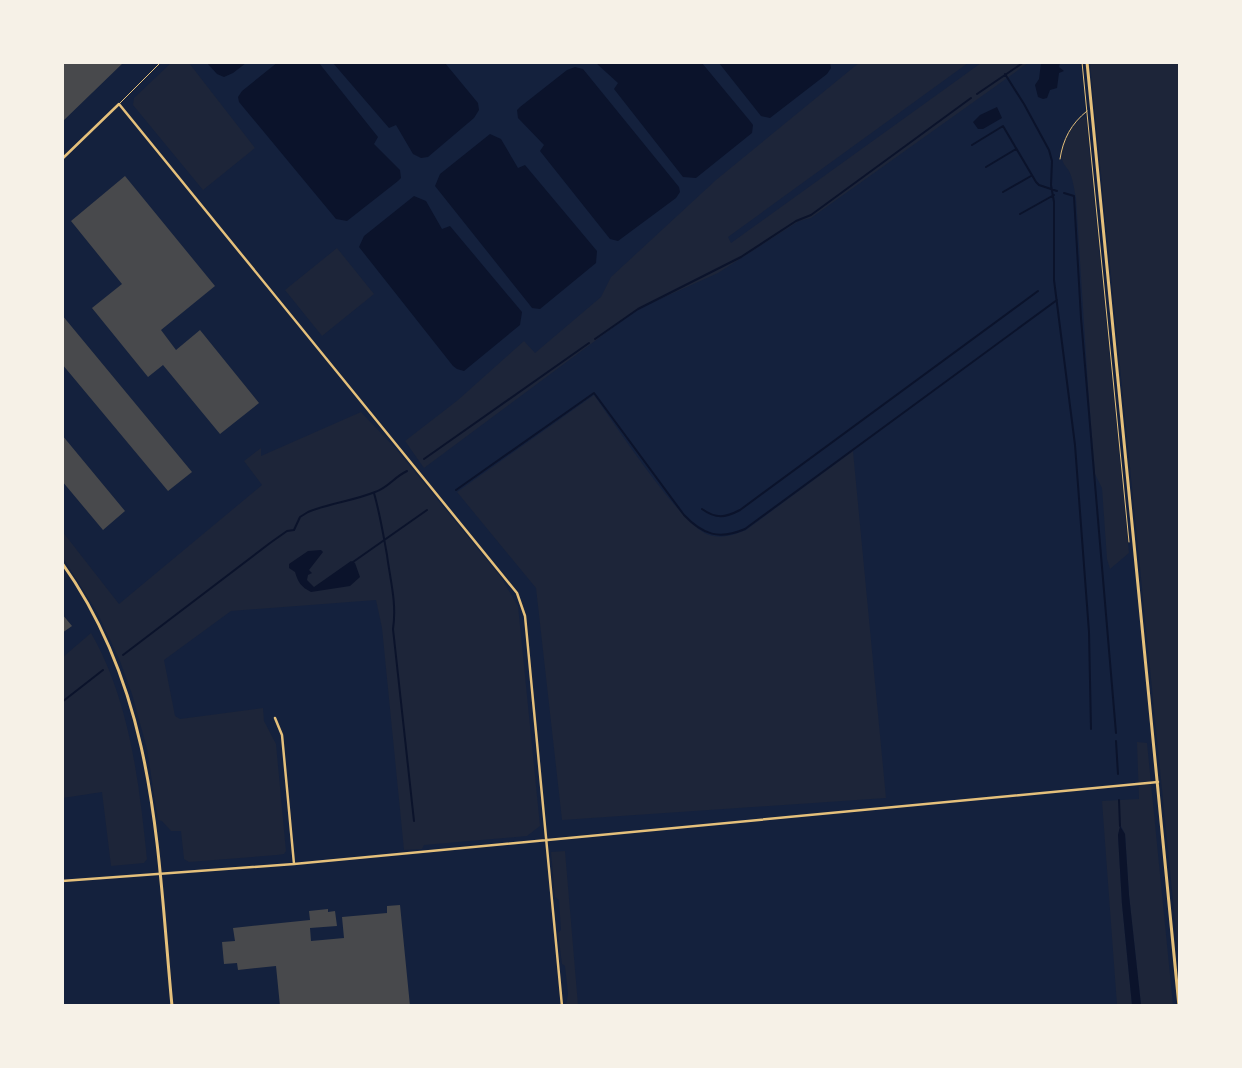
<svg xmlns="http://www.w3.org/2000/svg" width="1242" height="1068" font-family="'Fira Sans Condensed',sans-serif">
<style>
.green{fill:#1d2539}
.water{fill:#0b132b}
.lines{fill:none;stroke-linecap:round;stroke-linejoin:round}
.stream{stroke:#0b132b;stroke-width:2}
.building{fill:#48494c}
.path{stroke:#e5c07b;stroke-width:1}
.service{stroke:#e5c07b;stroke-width:1}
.minor{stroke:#e5c07b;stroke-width:2.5}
.tertiary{stroke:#e5c07b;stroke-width:3}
</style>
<rect width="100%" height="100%" fill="#14213d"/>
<path class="green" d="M860,62l108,1 -240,174 3,6 250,-180h47l-217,155 -12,3 -81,52 -80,36 -214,159 -19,-27 53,-41 66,-59 11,12 66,-56 10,-20 105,-97z
M171,63h18l66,85 -52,42 -70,-85 1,-7z
M1090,63h89v898z
M1086,116l43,437 -19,16 -3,-10 -5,-71 -7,-14 -7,-87 -12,-189c-2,-9 -3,-19 -7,-27 -2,-3 -5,-6 -6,-9 -6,-15 10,-41 23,-46z
M337,248l37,46 -52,42 -37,-46z
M594,395c20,28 88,132 115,140 13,4 25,0 37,-5l107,-79 33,347 -324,22 -26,-232 -79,-96z
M361,412l35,37 104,127 18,30 22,220 -13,10 -103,9 -2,4 -18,1 -22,-222 -6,-28 -145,11 -67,49 11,56 5,3 83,-11 1,13 12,23 10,107 -2,3 -7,1 -88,7 -5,-3 -3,-28h-10l-9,-10 -4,-1 -11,-71 -15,-55 -12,-33 -23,-49 -34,-54 -1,-27 57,73 143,-119 -18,-24 17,-13v8z
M91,633c39,68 48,149 56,226l-3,4 -33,3 -9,-74 -39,6v-141z
M1137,742l10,1 26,262h-32l-12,-110 -4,-61 -4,-8 -3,9 4,69 10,101h-15l-15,-204 37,-2z
M565,851l13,154h-12l2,-11 -3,-28 -3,-2 -4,-31 3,-3 -2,-30 -4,-3 -4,-45z"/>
<path class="water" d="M278,62l41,1 59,74 -4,7 26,26 1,8 -3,3 -51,40 -11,-2 -97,-117 -1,-5 4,-6z
M207,63h39l-13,10 -9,4 -7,-3z
M333,63h112l33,40 1,7 -5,8 -46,39 -7,1 -8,-4 -17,-29 -7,3z
M596,63h106l48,58 3,4 -1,8 -56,45 -13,-1 -69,-88 4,-6z
M719,63h111l1,5 -4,6 -57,44 -9,-2z
M1041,63h19l-1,4 5,4 -5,2 -2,15 -7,2 -3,8 -4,1 -5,-2 -3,-12 4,-6z
M575,67l8,2 96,118 1,5 -4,6 -58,43 -8,-2 -70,-88 4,-6 -26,-27 -1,-8 3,-3 47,-37z
M997,107l5,11 -19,11h-5l-5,-7 7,-7z
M490,134l11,5 17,29 7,-3 72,86 -1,12 -56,46 -8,-1 -3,-4 -94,-118 5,-12z
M414,196l12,5 16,28 8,-3 72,86 -2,13 -56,46 -7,-2 -4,-3 -94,-119 5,-11z
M321,550l2,2 -14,18 3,3 -4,2 -1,5 7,7 37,-26 4,2 5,14 -10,9 -39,6c-10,-5 -13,-10 -16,-20l-6,-4v-4l19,-13z
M1120,826l5,8 4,61 12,110h-9l-10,-101 -4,-69z"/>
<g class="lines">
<path class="stream" d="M1005,74l19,30 25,46 3,11 -1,24 3,17v78l21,165 14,187 2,97
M977,94l47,-32
M972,145l31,-19 33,56 3,3 18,6
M986,167l30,-18
M1003,192l28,-16
M1064,193l10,3 7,122 35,415
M1020,214l34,-19
M595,339l43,-30 103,-52 55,-36 15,-6 160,-117
M424,459l165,-116
M456,490l138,-97 90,122c19,20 35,25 61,14l312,-229
M374,493c6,21 9,40 13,62 3,24 10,48 6,74l21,192
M702,509c14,10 23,9 38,1l298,-219
M353,562l74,-52
M123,655l147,-112 17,-12 7,-1 6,-13 8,-5c22,-9 45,-11 67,-20 13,-4 19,-15 32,-21
M62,702l41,-32
M1116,741l2,33
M1119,800l1,26"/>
</g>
<path class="building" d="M62,62h62l-62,60z
M125,176l90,110 -54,44 15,20 24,-20 59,73 -39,31 -57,-69 -15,12 -56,-69 30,-24 -51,-63z
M62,315l130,157 -24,19 -106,-127z
M62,435l63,76 -22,19 -41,-49z
M62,614l10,12 -10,7z
M400,905l10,101h-130l-4,-40 -38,4 -1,-7 -13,1 -2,-22 13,-1 -2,-13 77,-8 -1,-9 19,-2v3l7,-1 2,15 -27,2 1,13 33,-3 -2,-21 45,-4v-7z"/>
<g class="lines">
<path class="path" d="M1082,62l47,480
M1060,159c3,-20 11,-35 27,-48"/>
<path class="service" d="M119,104l42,-42"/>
<path class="minor" d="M62,159l57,-55 398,489 8,23 37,390
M275,718l7,17 12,129
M62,881l232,-17 864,-82"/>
<path class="tertiary" d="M1087,62l92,944
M62,563c95,133 95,286 110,443"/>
</g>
<rect width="1242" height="1068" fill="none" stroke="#f6f1e7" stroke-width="128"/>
</svg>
